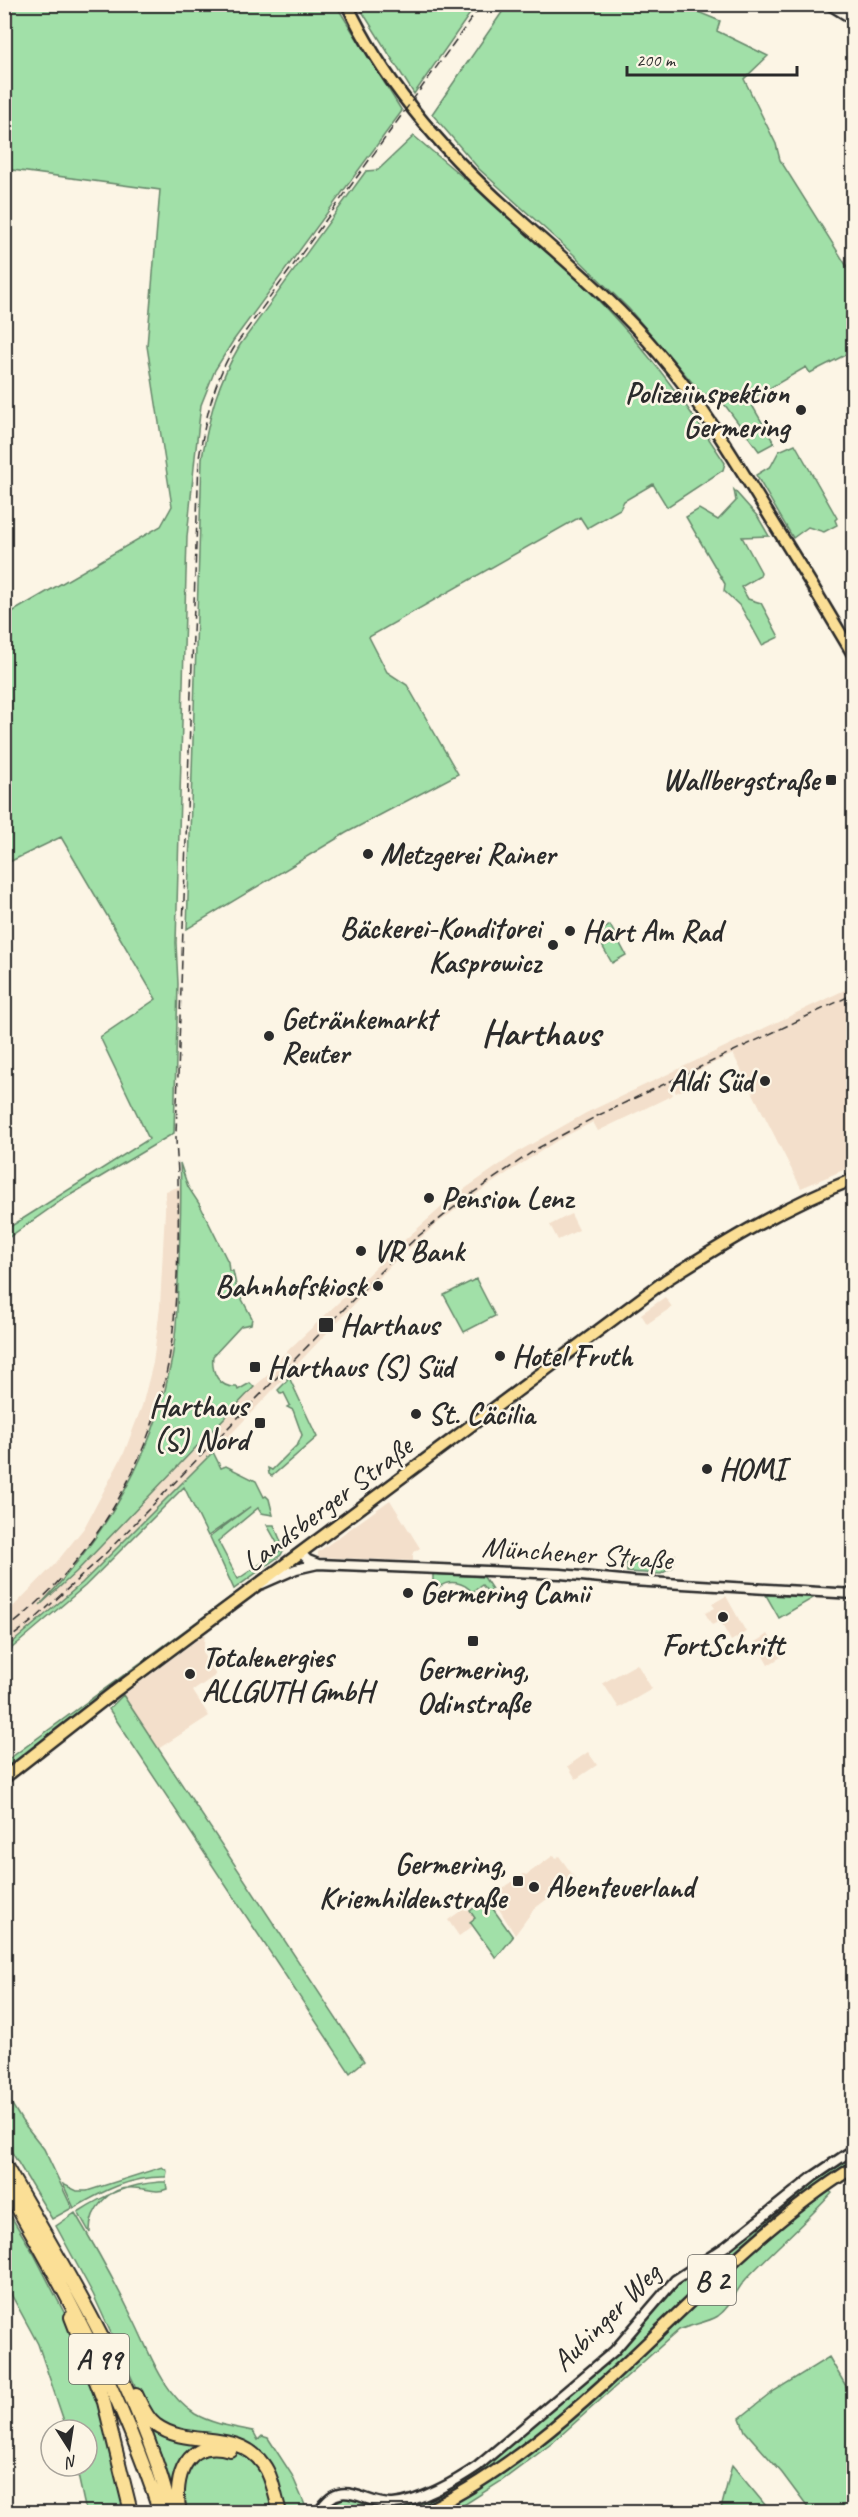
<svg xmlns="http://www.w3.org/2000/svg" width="858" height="2517" font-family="Caveat,sans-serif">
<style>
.built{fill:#f3dfcb}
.green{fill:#a1e0a8;stroke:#66866a;stroke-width:1.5}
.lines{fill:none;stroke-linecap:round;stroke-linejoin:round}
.minor-casing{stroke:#2b2b2b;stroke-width:13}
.major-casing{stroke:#2b2b2b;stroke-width:15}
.highway-casing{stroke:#2b2b2b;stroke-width:16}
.minor{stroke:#fcf5e5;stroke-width:8}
.major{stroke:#fbdf96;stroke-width:10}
.highway{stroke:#fbdf96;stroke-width:12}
.rail{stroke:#2b2b2b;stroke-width:1.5;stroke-dasharray:9 4.5;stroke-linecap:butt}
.poi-dot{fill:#2b2b2b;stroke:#fcf5e5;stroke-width:2}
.labels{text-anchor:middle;stroke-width:5;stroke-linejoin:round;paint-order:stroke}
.shield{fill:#fcf5e5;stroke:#6a6863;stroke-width:1.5}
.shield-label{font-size:28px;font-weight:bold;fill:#2b2b2b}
.poi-label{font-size:30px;font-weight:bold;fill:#2b2b2b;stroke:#fcf5e5;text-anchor:start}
.street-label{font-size:30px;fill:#2b2b2b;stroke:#fcf5e5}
.district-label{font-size:36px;font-weight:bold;fill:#2b2b2b;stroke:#fcf5e5}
</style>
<rect width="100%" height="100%" fill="#fcf5e5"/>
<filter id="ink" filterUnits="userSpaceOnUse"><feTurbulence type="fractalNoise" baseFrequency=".0167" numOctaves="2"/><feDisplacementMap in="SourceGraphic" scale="12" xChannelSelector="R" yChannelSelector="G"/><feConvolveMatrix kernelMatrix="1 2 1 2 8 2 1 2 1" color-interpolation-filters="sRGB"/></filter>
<g filter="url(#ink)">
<path class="built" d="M853,986v180l-52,22 -68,-134 -41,19 5,10 -21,10 -5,-10 -2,1 4,11 -75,36 -5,-9 -35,18 -72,47 -47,35 -41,36 -165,174 -151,151 -77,66v-34l50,-51 29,-36 40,-75 18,-47 11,-43 7,-56 6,-116 15,-5 -7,153 -3,28 -12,45 -36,83 -33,53 -42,50 28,-26 179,-186 21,-18 5,-11 117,-111 55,-49 68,-47 65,-37z
M571,1214l8,16 -21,10 -8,-15z
M665,1297l7,10 -25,17 -6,-10z
M390,1500l30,48 -7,5v8l-95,-4v-5z
M726,1596l20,36 -15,9 -11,-20 -8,4 -7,-12 10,-5 -3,-4z
M205,1634l-2,20 13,21 -23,16 16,25 -51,33 -35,-54z
M768,1634l13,23 -13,8 -13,-23z
M637,1664l15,25 -33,19 -16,-25z
M588,1752l9,13 -21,14 -8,-13z
M554,1855l2,3 3,-2 16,22 -41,31 -19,26 -24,-39 33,-22 2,1z
M462,1910l8,1 5,7 -5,4 3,4 -14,10 -11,-16z"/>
<path class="green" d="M5,4l331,1 66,106 -169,230 -18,29 -14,35 -6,52 -8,80 -11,406 2,41 -4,149 -112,67 -57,40v-10l144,-91 -49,-102 56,-38 -95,-162 -56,27v-248l156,-90 11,-20 -25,-160 13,-156 -155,-21z
M358,5h118l-62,89z
M507,5h174l39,16 -3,10 51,25 -24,23 32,65 4,16 73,116v75l-43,22 -4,-6 -57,33 25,43 -15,8 -43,-58 -13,2 -74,-86 -56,-55 -94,-85 -47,-55z
M414,136c83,70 171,141 239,226 26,32 49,66 72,101l-2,7 -56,37 -14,-23 -29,17 -4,8 -33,19 -7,-11 -211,120 18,35 20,13 51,89 -112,59 -159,96 15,-471c8,-45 15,-74 38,-113l126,-174 12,-1z
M795,444l42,74 -2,2 2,5 -13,7 -16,-5 -15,11 -37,-63 15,-9 8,-15z
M734,490l24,27 11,19 -27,1 19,35 -1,4 -19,11 7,12 13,4 18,34 -17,8 -21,-38 -17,-16 1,-7 -39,-67 13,-8 19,11 18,-19z
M610,925l16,30 -14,8 -16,-28z
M180,1163l8,24 12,18 28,57 1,9h4l4,19 15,28 -1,6 -10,2 -28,30c-2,17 6,32 24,31l1,3 12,-7 4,4 -178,185 -36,33c63,-67 112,-146 130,-237 8,-35 7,-73 9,-109 1,-32 3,-64 1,-96z
M476,1279l19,37 -31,16 -20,-37z
M287,1373l30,64 -45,39 -3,-2 -1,-6 4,2 26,-26 4,-9 -9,-25 -6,-3 3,-2 -6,-12 -3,1 -3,-4 9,-9z
M213,1452l8,16 5,-2 30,15 8,16 2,-1 3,3 4,16 -12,-2 -3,-5 -40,33 20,38 43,-29 -14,-25h7l10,24 -3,6 -47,34 -24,-52 41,-31 -43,30 -24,-49 -99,99 -80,68v-5l77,-66z
M675,1555l-2,12 -12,7 -34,-2v-9h24z
M285,1557l1,1 -104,76 -158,122 -19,12v-6z
M433,1574l51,3 8,12 -4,3 -6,-7 -10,7c-8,-10 -23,-13 -33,-5l-6,-3z
M766,1595l49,2 -36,21z
M123,1695l241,366 -14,12 -241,-364z
M486,1899l27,38 -17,21 -26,-36 5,-4 -5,-7z
M5,2093l17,28 22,28 28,59 -20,11 -47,-78z
M853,2153v10l-23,16 -241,215 -91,72 -52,30 -42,16h-81l5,-6 17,-8 50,9 92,-44 137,-118 52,-61 19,-15 36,-22 53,-44z
M162,2167l5,4 -1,6c-35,-1 -63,14 -92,31l-11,-24 14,7h10z
M160,2182h6l1,7c-11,5 -21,-1 -33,-1 -24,-2 -45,21 -44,45l-12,-21c26,-17 51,-28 82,-30z
M827,2189l5,4c-27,30 -58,56 -86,86 -11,12 -14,27 -28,37 -11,7 -27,8 -39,14l-128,114 -51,38 -47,30h-13l34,-20 85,-63 53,-46 143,-136z
M4,2205l30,49 35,68 24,58 26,95 5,37h-38l-10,-46h11v-36h-20l-29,-86 -33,-61z
M75,2213c21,35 42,73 60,110 16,33 28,70 60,91 17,10 39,13 58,17l5,9 4,-4 6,2 24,37 16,37h-126l-48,-129 -41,-89 -37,-68z
M829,2357l24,41v114h-42l-29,-39 -37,-42 -5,-13 34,-27z
M732,2465l39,47h-46l-4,-3z"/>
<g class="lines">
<g class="minor-casing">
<path id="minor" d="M828,4l26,16
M301,1553l7,7 10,4 243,10 71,7 222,13
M262,1584l34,-15 22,-5
M319,2512c22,-38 46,-6 74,-8 27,-2 63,-23 85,-38l136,-115 61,-71 50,-33 89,-71 40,-27"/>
</g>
<g class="major-casing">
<path id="major" d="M347,4c37,79 98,149 162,206 52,47 106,91 151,145 41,48 74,103 107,157 30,48 59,96 87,144
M4,1778l110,-86 552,-412c61,-39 120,-75 188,-101
M423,2512c40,-17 77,-43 111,-69 112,-87 200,-200 320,-276"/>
</g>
<g class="highway-casing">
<path id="highway" d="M4,2163c55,95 113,189 150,293 7,18 12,38 17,56
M4,2185c62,105 118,211 156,327
M71,2317l33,85 27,110
M136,2394c5,10 10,24 20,31 32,24 81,3 107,39 10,13 12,33 17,48
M180,2512c-8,-34 7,-75 50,-62"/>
</g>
<use href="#minor" class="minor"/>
<use href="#major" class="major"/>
<use href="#highway" class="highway"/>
<path class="rail" d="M4,1631c91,-69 154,-179 168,-292 6,-52 7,-107 6,-160 0,-15 -2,-30 -2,-45l23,-676c7,-42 15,-79 38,-115l245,-339
M4,1643l32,-25 66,-61 278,-285 36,-34 51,-41 71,-49 59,-32 257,-122"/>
</g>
</g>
<g class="poi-dot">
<circle cx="801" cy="410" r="6"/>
<rect x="825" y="774" width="12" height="12" rx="3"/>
<circle cx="368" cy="854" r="6"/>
<circle cx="570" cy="931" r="6"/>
<circle cx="553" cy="945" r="6"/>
<circle cx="269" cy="1036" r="6"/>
<circle cx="765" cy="1081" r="6"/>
<circle cx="429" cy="1198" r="6"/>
<circle cx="361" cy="1251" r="6"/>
<circle cx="378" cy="1286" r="6"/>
<rect x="318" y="1317" width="16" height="16" rx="3"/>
<circle cx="500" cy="1356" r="6"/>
<rect x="249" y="1361" width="12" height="12" rx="3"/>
<circle cx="416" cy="1414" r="6"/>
<rect x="254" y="1417" width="12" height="12" rx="3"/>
<circle cx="707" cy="1469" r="6"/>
<circle cx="408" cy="1593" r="6"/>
<circle cx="723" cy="1617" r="6"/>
<rect x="467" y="1635" width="12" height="12" rx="3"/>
<circle cx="190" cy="1674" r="6"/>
<rect x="512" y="1875" width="12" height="12" rx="3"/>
<circle cx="534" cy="1887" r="6"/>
</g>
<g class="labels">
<g class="shield">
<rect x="688" y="2255" width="48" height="50" rx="4.5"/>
<rect x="69" y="2334" width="60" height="50" rx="4.5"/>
</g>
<g class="shield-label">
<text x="712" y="2290">B 2</text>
<text x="99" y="2369">A 99</text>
</g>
<g class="poi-label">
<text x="789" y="403" text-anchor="end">Polizeiinspektion<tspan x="789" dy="34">Germering</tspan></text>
<text x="819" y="790" text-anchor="end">Wallbergstraße</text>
<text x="380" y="864">Metzgerei Rainer</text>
<text x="541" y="938" text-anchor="end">Bäckerei-Konditorei<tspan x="541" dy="34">Kasprowicz</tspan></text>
<text x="582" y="941">Hart Am Rad</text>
<text x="281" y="1029">Getränkemarkt<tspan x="281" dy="34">Reuter</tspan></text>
<text x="753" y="1091" text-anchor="end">Aldi Süd</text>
<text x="441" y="1208">Pension Lenz</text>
<text x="373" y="1261">VR Bank</text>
<text x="366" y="1296" text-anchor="end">Bahnhofskiosk</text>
<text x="340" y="1335">Harthaus</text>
<text x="512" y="1366">Hotel Fruth</text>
<text x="267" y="1377">Harthaus (S) Süd</text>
<text x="248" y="1416" text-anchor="end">Harthaus<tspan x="248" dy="34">(S) Nord</tspan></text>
<text x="428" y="1424">St. Cäcilia</text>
<text x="719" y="1479">HOMI</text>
<text x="420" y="1603">Germering Camii</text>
<text x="723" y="1655" text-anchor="middle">FortSchritt</text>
<text x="202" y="1667">Totalenergies<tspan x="202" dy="34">ALLGUTH GmbH</tspan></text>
<text x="473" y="1679" text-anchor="middle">Germering,<tspan x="473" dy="34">Odinstraße</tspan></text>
<text x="506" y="1874" text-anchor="end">Germering,<tspan x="506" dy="34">Kriemhildenstraße</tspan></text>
<text x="546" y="1897">Abenteuerland</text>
</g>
<g class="street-label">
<text transform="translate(327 1504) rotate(-37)" y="10">Landsberger Straße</text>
<text transform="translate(577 1553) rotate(4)" y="10">Münchener Straße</text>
<text transform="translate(606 2317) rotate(-45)" y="10">Aubinger Weg</text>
</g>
<g class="district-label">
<text x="541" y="1045">Harthaus</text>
</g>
</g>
<rect width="858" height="2517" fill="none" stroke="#fcf5e5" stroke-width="24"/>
<rect x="12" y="12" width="834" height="2493" fill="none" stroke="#2b2b2b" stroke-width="2" filter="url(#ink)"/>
<g transform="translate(69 2448) rotate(168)"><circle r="28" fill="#fcf5e5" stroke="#a8a49b" stroke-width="1.5"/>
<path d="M0-4.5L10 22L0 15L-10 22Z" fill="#2b2b2b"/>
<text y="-9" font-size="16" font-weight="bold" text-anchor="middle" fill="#2b2b2b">N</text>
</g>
<path d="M627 66v9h170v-9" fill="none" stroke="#2b2b2b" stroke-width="3"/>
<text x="636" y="66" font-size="18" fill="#2b2b2b" stroke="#fcf5e5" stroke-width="4.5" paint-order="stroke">200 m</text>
</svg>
